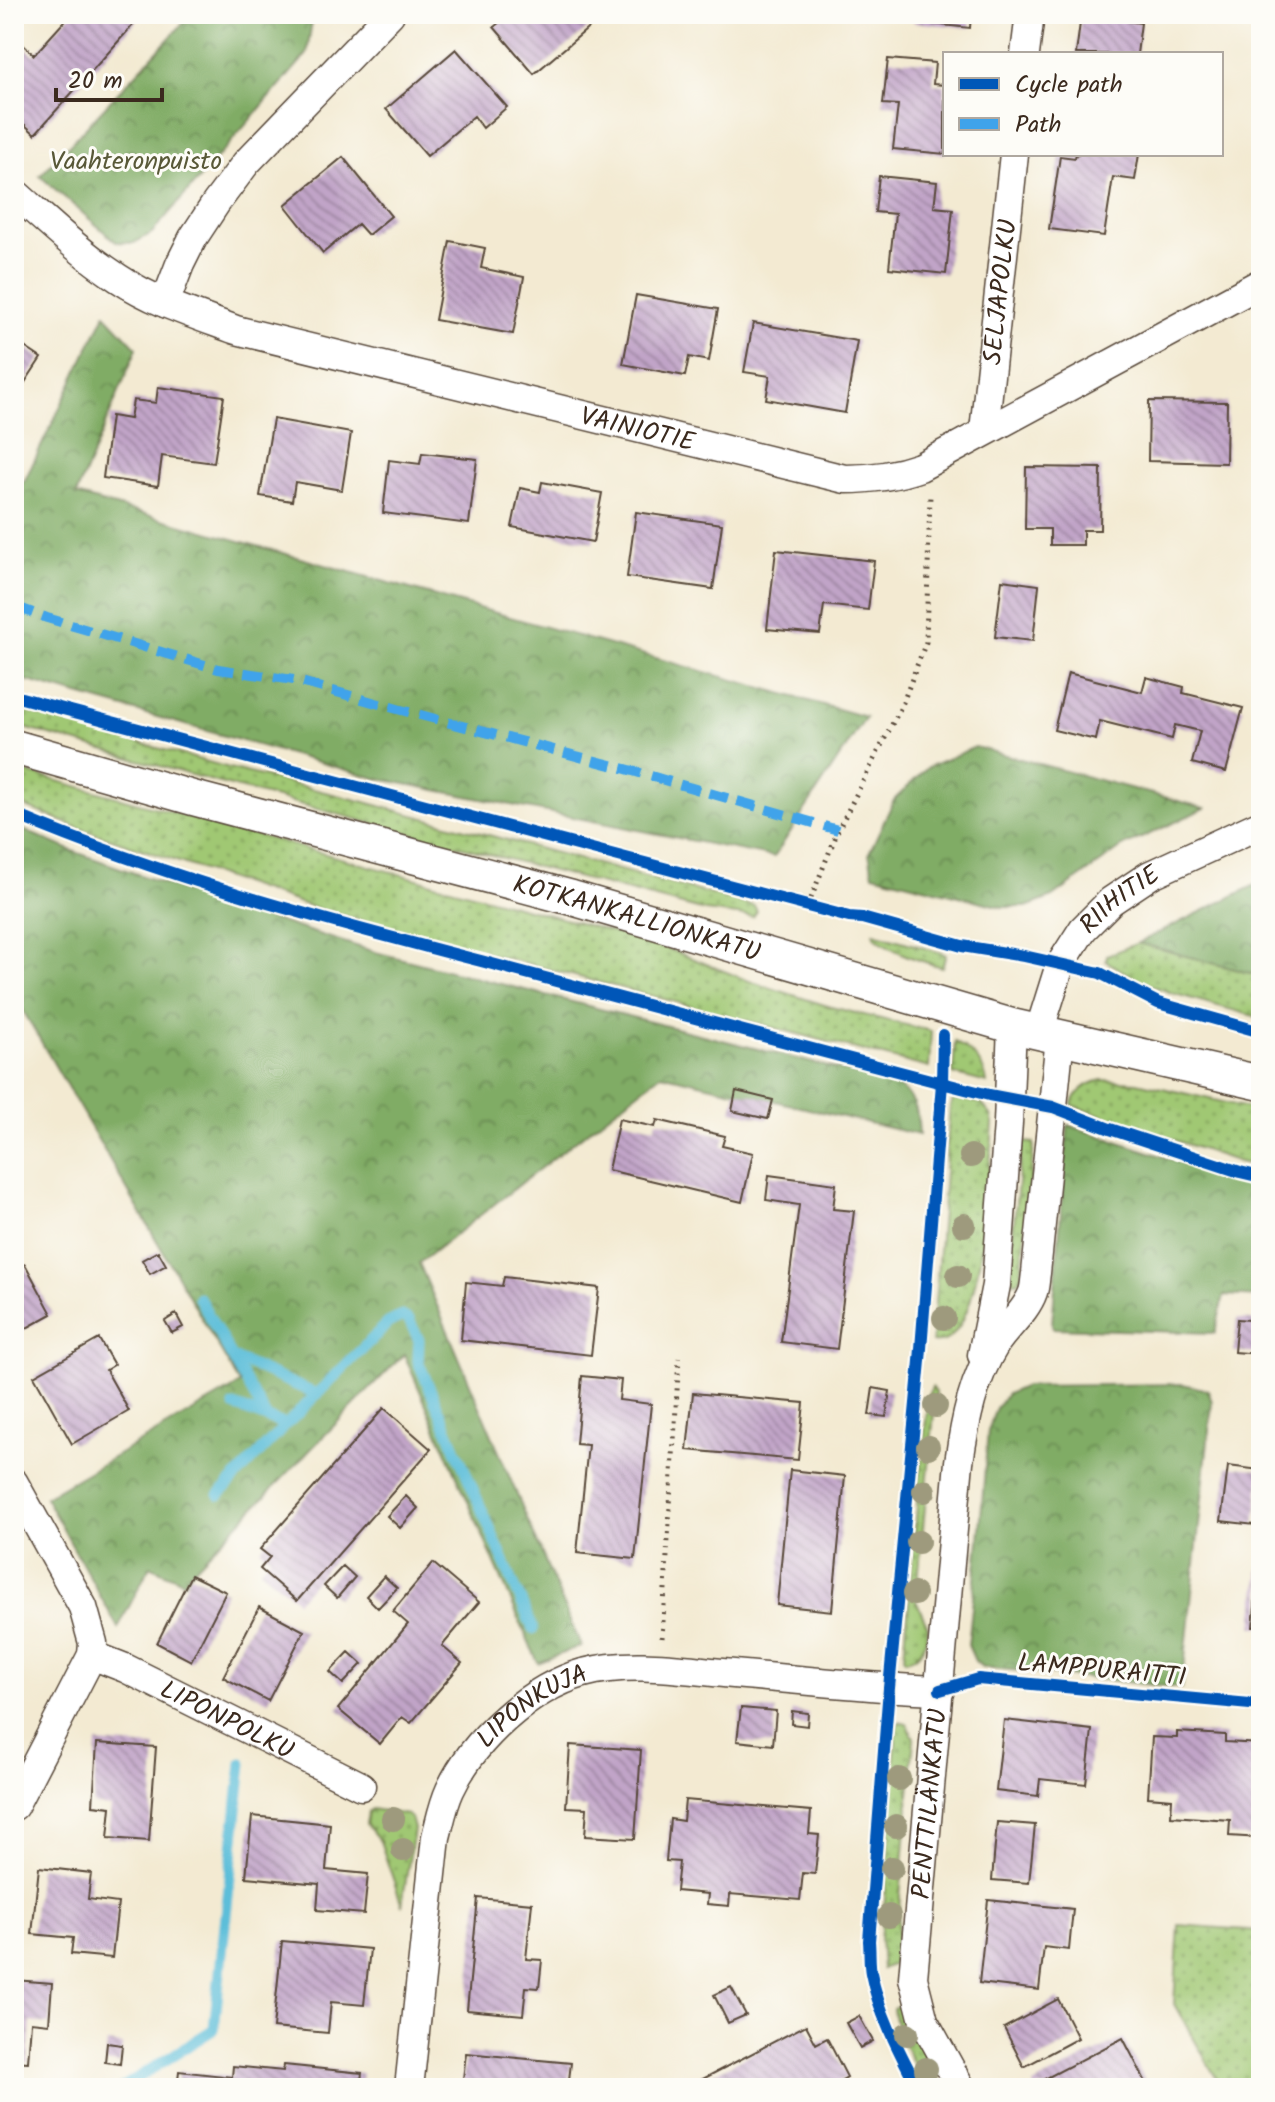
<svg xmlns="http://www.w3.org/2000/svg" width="1275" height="2102" font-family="Kalam,sans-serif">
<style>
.grass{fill:url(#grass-dots);stroke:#6e7948;stroke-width:2}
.forest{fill:url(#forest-crowns);stroke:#5e6b42;stroke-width:2}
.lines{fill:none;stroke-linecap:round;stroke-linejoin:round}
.stream{stroke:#5bbed9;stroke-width:11}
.building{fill:url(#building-back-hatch)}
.minor-casing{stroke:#574739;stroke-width:31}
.tertiary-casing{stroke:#574739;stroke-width:37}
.path{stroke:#574739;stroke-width:5;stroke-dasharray:2 6;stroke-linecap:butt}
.minor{stroke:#fff;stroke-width:28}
.tertiary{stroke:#fff;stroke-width:34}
.quiet{stroke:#3fa3ea;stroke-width:10;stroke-dasharray:20 10;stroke-linecap:butt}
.cycleway-casing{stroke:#fdfcf7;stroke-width:17}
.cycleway{stroke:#0057b8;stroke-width:12}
.tree{fill:#9e9a7d}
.labels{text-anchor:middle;stroke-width:6;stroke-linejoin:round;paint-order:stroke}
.park-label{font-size:26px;fill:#595938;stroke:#fdfcf7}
.street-label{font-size:26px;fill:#3b2a1e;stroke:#fdfcf7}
</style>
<defs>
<pattern id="grass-dots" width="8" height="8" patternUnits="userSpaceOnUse" patternTransform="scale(2)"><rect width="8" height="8" fill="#a0c873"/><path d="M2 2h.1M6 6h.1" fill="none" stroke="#84a35e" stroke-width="1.8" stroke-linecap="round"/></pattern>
<pattern id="forest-crowns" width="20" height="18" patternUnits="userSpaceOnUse" patternTransform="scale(2)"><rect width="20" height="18" fill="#80ac65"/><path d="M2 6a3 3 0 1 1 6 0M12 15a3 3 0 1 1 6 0" fill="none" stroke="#6a8c53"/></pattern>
<pattern id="building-back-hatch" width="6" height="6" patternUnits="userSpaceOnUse" patternTransform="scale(2)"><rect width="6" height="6" fill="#c1a4c8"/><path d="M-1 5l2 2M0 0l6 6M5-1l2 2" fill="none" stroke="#9e86a2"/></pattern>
</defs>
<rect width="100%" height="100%" fill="#fdfcf7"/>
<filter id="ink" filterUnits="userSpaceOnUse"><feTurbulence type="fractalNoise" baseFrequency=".0125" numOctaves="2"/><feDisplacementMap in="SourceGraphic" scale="16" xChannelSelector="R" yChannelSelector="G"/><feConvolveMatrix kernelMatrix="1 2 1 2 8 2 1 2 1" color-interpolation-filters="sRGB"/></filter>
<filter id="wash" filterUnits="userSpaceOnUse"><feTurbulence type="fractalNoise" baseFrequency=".006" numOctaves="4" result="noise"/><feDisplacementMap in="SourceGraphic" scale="32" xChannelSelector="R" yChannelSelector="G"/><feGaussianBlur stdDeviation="1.8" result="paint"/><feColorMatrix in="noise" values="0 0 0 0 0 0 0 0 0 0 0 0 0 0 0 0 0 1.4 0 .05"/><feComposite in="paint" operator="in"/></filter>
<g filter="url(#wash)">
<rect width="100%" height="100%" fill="#f3ead2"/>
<path class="grass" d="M14,708l219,61 132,33 389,104 3,5 -4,6 -48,-6 -485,-128 -206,-58z
M14,769l642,175 93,37 82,26 100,24 -2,37 -608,-158 -242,-82 -65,-26z
M874,933l68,20 4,2 -4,12c-25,-7 -48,-14 -68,-31z
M1138,943l123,33v42l-86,-24 -33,-12 -36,-21 1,-6z
M955,1042c16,9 30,22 32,41l-34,-9z
M1102,1080l35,2 124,29v56l-22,-5 -167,-57c5,-15 16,-22 30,-25z
M959,1099l22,4 10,12 2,9c-4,45 -8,188 -44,214 -5,4 -10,5 -17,4l18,-236 3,-6z
M1022,1142l12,1 -13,134 -3,5h-3l-5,-3 -1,-5z
M932,1387l4,5 -20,209 12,26c-2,15 -6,30 -22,33l-2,-2 14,-164 11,-101z
M899,1722l8,2 7,14 -16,181 -1,33 -4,12 -11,5 -2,-32 5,-38 12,-175z
M372,1809l35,6 4,3 3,11 -12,76 -22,-64 -14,-17 2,-12z
M1179,1925l82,6v157h-39l-48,-84z
M899,2005l4,1 5,5 11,31 24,46h-16c-12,-24 -32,-52 -34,-80z"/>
<path class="forest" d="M192,14h121l-6,40 -155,179 -18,10 -18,-1 -76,-66z
M105,314l32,34 -61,147 790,222 -92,140 -399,-79 -361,-101v-200l10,5z
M975,747l230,61 -83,39 -69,50 -27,10h-24l-129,-33 -4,-21 25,-53 34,-33z
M14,826l56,24 137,49 168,53 517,131c25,15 25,24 27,52l-258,-61 -242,189 162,383 -43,17 -134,-309 -214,219 -5,9 -35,-16 -32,62 -73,-131 195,-113 -226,-389z
M1261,882v94l-123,-33z
M1068,1125l193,64v108l-37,-2 -9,38 -162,-5 -1,-4z
M1183,1384l25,6 4,12 -30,286 -200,-21 -7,-6 -7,-16 11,-104 9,-110 8,-23 11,-14 18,-8z"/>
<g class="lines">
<path class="stream" d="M199,1298l33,59 84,37
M232,1357l34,60
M234,1406l52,19 102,-102 14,-7 7,4 10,20 -1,21 115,268
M219,1495l67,-70
M122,2088l92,-59 28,-266"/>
</g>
<g id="blocks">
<path class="building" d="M71,14h72l-108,120 -21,-19v-79l20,19z
M509,14h96l-71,60 -40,-47z
M914,14h57l-1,14 -57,-6z
M1081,15l60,8 -4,31h-61z
M456,49l51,58 -24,21 -9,-12 -47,40 -41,-47z
M888,59l47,4 -2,21 12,1v69l-52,-5 5,-44 -15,-1z
M1076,154h63l-4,26 -22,-3 -9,59 -55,-7 11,-73 15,2z
M343,157l48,59 -23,19 -10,-11 -35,29 -38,-48z
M879,176l58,6 -3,25 19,2 -7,65 -57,-6 6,-54 -20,-2z
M450,241l35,7 -4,20 43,9 -11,57 -78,-14z
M636,295l82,14 -9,52 -20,-4 -4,19 -62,-12z
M753,323l104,18 -12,72 -79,-14 4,-23 -26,-4z
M14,340l27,18 -27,41z
M158,387l66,9 -10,67 -52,-7 -4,30 -55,-8 8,-62 19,3 3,-19 23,3z
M1149,401l78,1 -1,61 -78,-2z
M273,419l78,14 -9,57 -47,-8 -3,19 -32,-5z
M422,453l55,6 -8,65 -86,-11 6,-53 31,4z
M1026,467l75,1 -1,62h-17v15h-33v-16h-25z
M542,482l60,11 -9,49 -81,-15 8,-39 20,4z
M636,512l86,12 -9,65 -86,-12z
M776,550l98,11 -6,49 -44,-5 -4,29 -53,-5z
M1002,580l37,5 -6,56 -38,-4z
M1068,673l74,19 4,-15 38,10 -1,6 60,15 -17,64 -34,-9 8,-32 -25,-6 -3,14 -72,-18 -4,19 -42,-10z
M736,1091l37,9 -5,19 -36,-8z
M619,1119l36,8 2,-7 68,16 -3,10 31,7 -11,49 -134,-32z
M769,1175l67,9 -3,25 21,2 -17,138 -56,-7 18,-137 -33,-5z
M158,1251l8,14 -16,9 -8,-14z
M25,1264l27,50 -38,21v-65z
M504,1277l95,11 -8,67 -130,-15 5,-58 36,4z
M176,1314l7,13 -11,6 -7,-12z
M1237,1319l24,2v33l-27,-2z
M99,1339l15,26 -8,5 23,41 -57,33 -38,-68z
M582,1376l39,4 -2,20 32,4 -16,155 -58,-6 11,-108 -12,-1z
M873,1388l17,3 -4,26 -17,-2z
M693,1393l111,10 -6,57 -111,-10z
M384,1408l47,41 -134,152 -37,-32 10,-12 -10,-8z
M1228,1466l33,4 -6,55 -34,-4z
M790,1470l55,6 -13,135 -55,-6z
M406,1496l12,12 -18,20 -13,-12z
M433,1563l46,39 -37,44 20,17 -51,60 -9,-6 -22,27 -42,-35 70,-85 -15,-13z
M343,1566l12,11 -18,21 -13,-12z
M1259,1567h2v60h-8z
M191,1575l35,17 -35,69 -34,-18z
M384,1576l13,12 -19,20 -12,-12z
M259,1607l45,24 -36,70 -45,-24z
M349,1652l13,12 -19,20 -13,-12z
M741,1708l35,3 -3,34 -36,-4z
M792,1711l16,2 -1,13 -16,-2z
M1004,1720l88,10 -6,54 -46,-5 -2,17 -42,-5z
M1177,1732l48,3v7l36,2v94l-32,-2 1,-16 -59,-4 1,-17 -24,-2 4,-60 25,1z
M97,1743l59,4 -7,94 -41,-3 3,-31 -18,-2z
M570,1745l71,5 -6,89 -50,-3 2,-28 -21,-1z
M685,1800l126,11 -2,23 10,1 -4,39 -12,-1 -3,27 -70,-6 -1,12 -22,-2 1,-10 -32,-3 3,-29 -13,-1 4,-42 13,2z
M252,1816l78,8 -4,46 42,4 -4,40 -47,-4 2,-26 -73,-7z
M997,1822l38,3 -6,58 -37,-3z
M39,1867l52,6 -3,26 30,4 -6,55 -41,-4 2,-16 -41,-4z
M478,1898l54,5 -6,56 16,1 -3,28 -13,-1 -3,28 -56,-5z
M988,1900l85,9 -4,41 -25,-3 -5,43 -60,-7z
M282,1941l88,8 -6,56 -33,-3 -3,31 -55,-5z
M14,1980l38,3 -3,41 -18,-2 -3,40 -14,-1z
M731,1987l15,28 -18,8 -14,-28z
M1058,1999l20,39 -54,29 -20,-39z
M859,2016l14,25 -13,7 -14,-25z
M806,2025l10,19 11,-6 20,39 -10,6 2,5h-139l-3,-6z
M1123,2038l26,50h-115l-1,-3z
M107,2043l15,2 -2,19 -15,-2z
M466,2053l105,10 -3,25h-106z
M284,2065l78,8 -2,15h-183l2,-17 53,6 1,-11 50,5z"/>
</g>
</g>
<g filter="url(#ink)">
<use href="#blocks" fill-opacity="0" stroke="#574739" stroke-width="2"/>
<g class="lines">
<g class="minor-casing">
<g id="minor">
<path d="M1025,54l5,-40"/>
<path id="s1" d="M14,192c34,30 66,61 104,86 36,24 78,37 118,52l609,149c27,0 50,-3 75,-12l341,-184"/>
<path d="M165,303l15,-39 13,-26 23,-35 30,-40 144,-149"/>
<path id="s2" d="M984,431l30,-277"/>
<path id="s3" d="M1039,1032l21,-67 23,-36 28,-28 39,-26 111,-51"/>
<path d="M982,1355l14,-70 12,-162 4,-97"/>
<path d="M14,1483l69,124 10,36 -1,12 -78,151"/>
<path id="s4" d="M92,1655l33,13 236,118"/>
<path id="s5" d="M409,2088l27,-251c4,-15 7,-32 14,-47 23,-50 80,-102 133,-117 49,-13 102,-3 151,1 69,6 137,14 206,16"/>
<path id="s6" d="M961,2088l-37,-67 -11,-43 46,-516c6,-41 14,-83 37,-119 11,-17 30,-31 37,-51 2,-6 2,-13 3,-19l24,-236"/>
</g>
</g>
<g class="tertiary-casing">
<g id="tertiary">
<path id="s7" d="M14,747l179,51 379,100 440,128 249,57"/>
</g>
</g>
<path class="path" d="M808,906l30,-76 64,-125 24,-63 4,-148
M662,1638l17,-280"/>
<use href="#minor" class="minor"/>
<use href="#tertiary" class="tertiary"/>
<path class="quiet" d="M14,606l33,12 171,51 76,11 107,30 225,59 212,61"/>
<g class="cycleway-casing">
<path id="cycleway" d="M14,696l835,221 13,1 100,28 62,10 76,17 58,30 103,29
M14,814c151,64 309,106 467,147 154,41 307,82 461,122l47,12 64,12 57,22 130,43 21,5
M940,1690l38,-11 283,26
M918,2088c-19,-37 -39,-74 -47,-115 -2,-10 -1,-21 -2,-32l20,-253 31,-327 22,-278 1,-48"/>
</g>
<use href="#cycleway" class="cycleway"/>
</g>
<g class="tree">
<circle cx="971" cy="1156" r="12"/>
<circle cx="964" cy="1225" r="12"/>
<circle cx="958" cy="1276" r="12"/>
<circle cx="944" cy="1318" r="12"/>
<circle cx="936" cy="1406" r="12"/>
<circle cx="928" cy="1447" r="12"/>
<circle cx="924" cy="1491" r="12"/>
<circle cx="918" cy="1542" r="12"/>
<circle cx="914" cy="1594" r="12"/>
<circle cx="899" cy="1779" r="12"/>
<circle cx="393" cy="1819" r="12"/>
<circle cx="896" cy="1826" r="12"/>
<circle cx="403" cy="1850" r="12"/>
<circle cx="892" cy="1868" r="12"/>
<circle cx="889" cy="1916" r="12"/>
<circle cx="907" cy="2034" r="12"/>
<circle cx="926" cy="2069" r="12"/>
</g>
</g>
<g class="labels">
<g class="park-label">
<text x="136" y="169">Vaahteronpuisto</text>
</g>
<g class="street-label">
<text dy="9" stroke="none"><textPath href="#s2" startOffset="140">SELJAPOLKU</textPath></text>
<text dy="9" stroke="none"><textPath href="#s1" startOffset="678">VAINIOTIE</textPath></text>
<text dy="9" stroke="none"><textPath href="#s3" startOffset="160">RIIHITIE</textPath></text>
<text dy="9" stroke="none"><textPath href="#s7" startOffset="646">KOTKANKALLIONKATU</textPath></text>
<text transform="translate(1102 1669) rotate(5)" y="9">LAMPPURAITTI</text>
<text dy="9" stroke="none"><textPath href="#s5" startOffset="422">LIPONKUJA</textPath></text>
<text dy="9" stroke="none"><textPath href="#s4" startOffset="150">LIPONPOLKU</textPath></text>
<text dy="9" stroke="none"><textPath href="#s6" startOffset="296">PENTTILÄNKATU</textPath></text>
</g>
</g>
<rect width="1275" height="2102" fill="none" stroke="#fdfcf7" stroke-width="48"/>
<rect x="943" y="52" width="280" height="104" fill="#fdfcf7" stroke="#afa8a0" stroke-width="2"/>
<rect x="959" y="78" width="40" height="12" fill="#0057b8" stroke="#afa8a0" stroke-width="2"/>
<text x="1015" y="92" font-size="24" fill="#3b2a1e">Cycle path</text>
<rect x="959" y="118" width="40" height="12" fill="#3fa3ea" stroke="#afa8a0" stroke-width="2"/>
<text x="1015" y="132" font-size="24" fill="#3b2a1e">Path</text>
<path d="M56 88v12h106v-12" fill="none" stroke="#3b2a1e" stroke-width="4"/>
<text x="68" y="88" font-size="24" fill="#3b2a1e" stroke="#fdfcf7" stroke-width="6" paint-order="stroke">20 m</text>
</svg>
